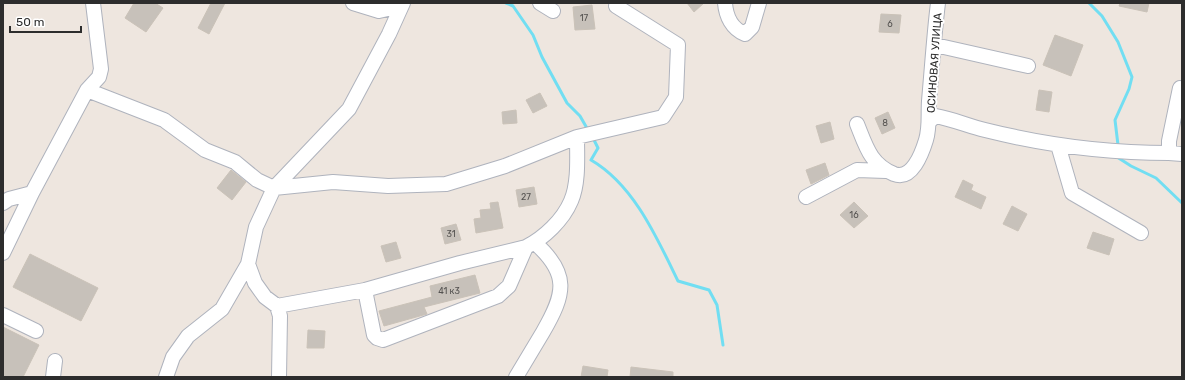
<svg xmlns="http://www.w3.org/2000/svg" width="1185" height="380" font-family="Rubik,sans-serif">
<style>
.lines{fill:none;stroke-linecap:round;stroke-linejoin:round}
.stream{stroke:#71def2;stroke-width:3}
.building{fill:#c7c1ba;stroke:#cac2b8}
.minor-casing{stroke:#afb3bd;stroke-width:16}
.minor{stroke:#fff;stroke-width:14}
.labels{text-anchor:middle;stroke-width:4;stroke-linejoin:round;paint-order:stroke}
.number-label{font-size:9px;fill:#545250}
.street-label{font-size:11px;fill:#2d2d2d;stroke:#fff}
</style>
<rect width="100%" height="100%" fill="#eee6df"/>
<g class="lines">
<path class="stream" d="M506,3l7,3 20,29 9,22 25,46 13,13 8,14
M1089,3l13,13 16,26 14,35 -3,12 -14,31 3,25
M593,138l5,10 -7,12c43,25 66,78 87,121l31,9 8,15 6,40
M1117,157l14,9 25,12 26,25"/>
</g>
<path class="building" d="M134,3h21l8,5 -17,24 -21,-14z
M211,3h14l-16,31 -11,-6z
M687,3h17l-10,9z
M1120,3h29l-2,9 -28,-6z
M592,5l3,24 -20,1 -2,-23z
M881,14l20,1 -2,18 -20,-1z
M1055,35l28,10 -12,31 -28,-11z
M1039,90l13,2 -3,20 -13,-2z
M540,93l7,13 -14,7 -7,-13z
M516,110l1,13 -14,1 -1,-12z
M888,112l7,16 -13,6 -7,-16z
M830,122l4,17 -13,4 -5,-17z
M825,163l4,12 -18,9 -5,-14z
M231,170l15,12 -14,18 -15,-12z
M963,180l10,5 -2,5 15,7 -5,12 -26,-12z
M534,187l3,17 -18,3 -3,-17z
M498,202l5,26 -27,5 -2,-14 7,-1 -1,-8 11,-1 -1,-6z
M854,202l14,14 -14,12 -14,-13z
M1012,206l15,8 -9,17 -15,-7z
M456,224l5,16 -16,4 -4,-16z
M1093,232l21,7 -5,16 -22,-7z
M396,242l5,16 -15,4 -5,-16z
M30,254l68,34 -17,33 -68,-34z
M475,275l5,18 -56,14 3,7 -43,12 -5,-15 53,-14 -2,-11z
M3,327l36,18 -16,32h-20z
M308,330l17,1 -1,17h-17z
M583,366l25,4 -1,7h-26z
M631,367l42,5v5h-43z"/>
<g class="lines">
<g class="minor-casing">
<path id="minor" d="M353,3l26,8 22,-5
M540,3l13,8
M725,3c1,13 7,26 20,31l7,-7 7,-24
M935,45l93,21
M1180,88l-11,53v12l13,1
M87,90l77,30 41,30 30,12 22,18 17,8 59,-6 55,4 58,-2 59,-18 72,-29 86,-20 13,-20 2,-52 -62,-39
M929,122l6,-6c18,3 33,10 50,14 60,15 123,23 184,23
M857,124c9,22 13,40 37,50 18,7 28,-21 32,-34 4,-13 2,-26 3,-39 3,-33 5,-66 9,-98
M1058,145l14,48 69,40
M806,197l51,-27 29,1
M3,203l6,-4 23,-6
M3,253l29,-60 55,-103 12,-13 2,-8 -8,-66
M248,264l7,19 10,14 12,9 3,10 -1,61
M365,290l9,45 3,3 6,2 115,-44 11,-10 17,-39
M277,306l88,-16 95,-27 66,-16c18,-9 37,-27 45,-46 8,-18 6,-45 6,-64
M3,315l33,16
M53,377l2,-16
M166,377l7,-20 15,-21 34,-27 26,-45 8,-37 18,-39 75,-79 40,-75 14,-31
M516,377c9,-15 18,-30 27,-45 22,-38 27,-58 -8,-89"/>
</g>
<use href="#minor" class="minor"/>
</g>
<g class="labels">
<g class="number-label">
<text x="584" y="21">17</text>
<text x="890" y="27">6</text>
<text x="885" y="126">8</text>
<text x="526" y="200">27</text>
<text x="854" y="218">16</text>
<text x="451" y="237">31</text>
<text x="449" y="294">41 к3</text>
</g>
<g class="street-label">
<text transform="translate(934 63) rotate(-86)" y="4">ОСИНОВАЯ УЛИЦА</text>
</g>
</g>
<rect width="1185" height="380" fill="none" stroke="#2d2d2d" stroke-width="8"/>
<path d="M10 26v6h71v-6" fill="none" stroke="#2d2d2d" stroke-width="2"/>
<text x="16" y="26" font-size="12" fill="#2d2d2d" stroke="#ffffff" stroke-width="3" paint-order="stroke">50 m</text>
</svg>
